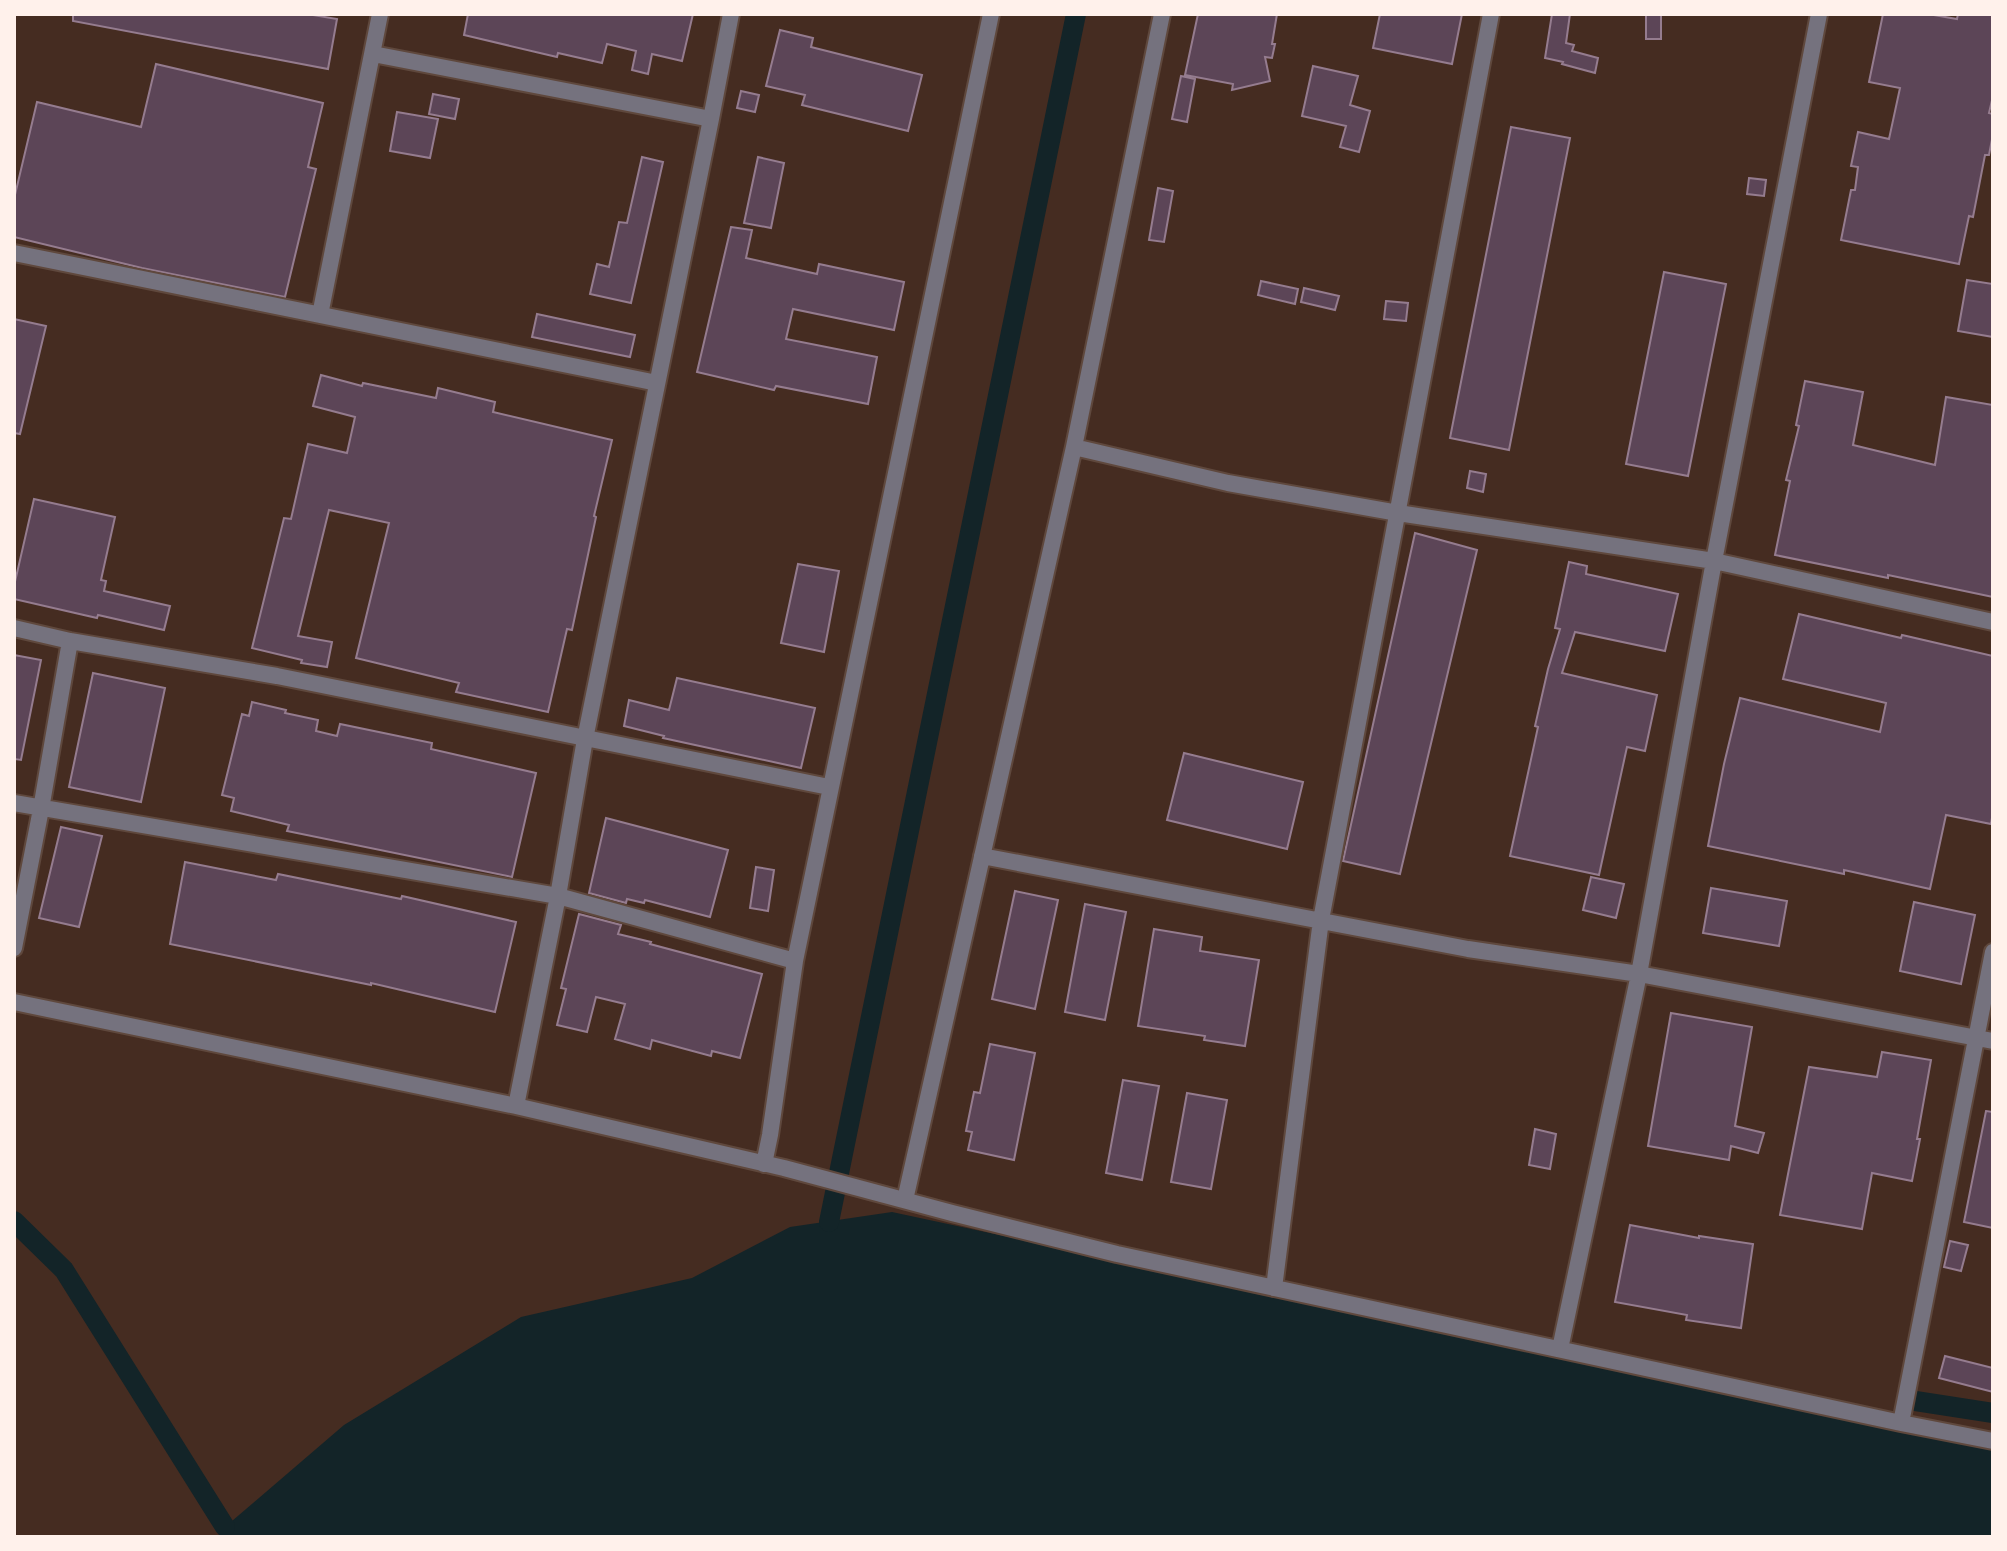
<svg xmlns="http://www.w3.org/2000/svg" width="2007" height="1551" font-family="Signika,sans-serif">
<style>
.water{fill:#132428}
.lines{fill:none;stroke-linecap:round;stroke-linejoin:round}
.canal{stroke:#132428;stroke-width:20}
.building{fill:#5c4557;stroke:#957c8f;stroke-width:2}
.minor-casing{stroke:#5f483d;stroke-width:20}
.minor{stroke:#75727e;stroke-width:16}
</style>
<rect width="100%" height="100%" fill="#452c21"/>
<path class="water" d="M892,1212l1101,235v90h-1762l-6,-10 119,-102 177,-108 171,-39 98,-51z"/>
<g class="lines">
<path class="canal" d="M14,1221l50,49 161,257
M829,1222l247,-1208
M1909,1400l84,13"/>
</g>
<path class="building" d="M73,14h234l30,5 -9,50 -255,-48z
M468,14h225l-11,47 -30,-7 -4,20 -16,-4 4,-19 -29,-7 -5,19 -44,-10 -1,4 -93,-22z
M1198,14h79l-5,30h3l-3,14 -7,-1 5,24 -38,9 1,-6 -48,-9z
M1380,14h82l-10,50 -79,-16z
M1552,14h18l-4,29 8,2 -2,6 26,7 -3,15 -33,-9 1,-2 -18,-4z
M1646,14h15v25h-15z
M1883,14h45l29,5 1,-5h35v82l-4,17 4,1v20l-4,21h-4l-12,62 -4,-1 -10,48 -118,-24 10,-50h4l3,-23 -7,-1 7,-34 31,7 11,-51 -31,-6z
M780,30l33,8 -2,9 111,28 -14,56 -106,-26 3,-10 -39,-9z
M156,64l167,39 -15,64 8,2 -31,128 -143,-29 -128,-31v-38l23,-97 104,25z
M1313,66l45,10 -8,29 20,6 -11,41 -19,-5 6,-21 -44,-10z
M1181,76l14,3 -8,43 -15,-3z
M741,91l18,4 -4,17 -18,-4z
M433,94l26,5 -4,20 -26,-5z
M397,112l41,7 -8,39 -40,-7z
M1511,127l59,11 -61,312 -59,-12z
M642,157l21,5 -32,141 -41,-9 7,-30 12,3 10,-45 8,1z
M758,157l26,6 -13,65 -27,-5z
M1749,178l17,2 -2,16 -17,-2z
M1158,188l15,3 -9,51 -15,-2z
M731,227l21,3 -6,28 71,16 2,-10 85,18 -10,48 -101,-21 -7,30 91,18 -9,47 -92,-18 -2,4 -77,-18z
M1664,272l62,12 -38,192 -62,-12z
M1967,280l26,4v53l-35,-6z
M1261,281l37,8 -3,15 -37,-9z
M1304,288l35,8 -4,14 -34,-8z
M1386,301l22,2 -2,18 -22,-2z
M537,314l98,21 -5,22 -98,-20z
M14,319l32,7 -26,108 -6,-1z
M321,375l41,11 1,-3 73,15 2,-10 57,14 -2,10 119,28 -18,76 2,1 -24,113 -5,-1 -19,83 -92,-20 3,-9 -103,-25 33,-135 -60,-13 -31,126 34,6 -5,25 -26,-4 1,-3 -50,-12 32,-130 7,1 17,-75 39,9 8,-36 -42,-11z
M1805,381l58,11 -10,53 82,20 11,-68 47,8v192l-105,-22v3l-113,-23 15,-74 -4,-1 13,-54 -3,-1z
M1470,471l16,3 -3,18 -16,-4z
M34,499l81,18 -14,63 5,1 -2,10 66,15 -6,24 -66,-15 -1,3 -83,-19v-13z
M1415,533l62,17 -77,324 -57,-13z
M1569,562l18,4 -1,8 92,20 -13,57 -90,-19 -13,41 95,22 -12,56 -18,-4 -28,128 -89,-19 28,-129 -3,-1 13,-57 12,-40 -5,-1z
M798,564l41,7 -15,81 -43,-9z
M1799,614l102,24 1,-3 91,21v156l-2,12 -45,-9 -16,74 -86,-19v4l-136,-28 16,-82 16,-66 140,34 6,-29 -103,-24z
M14,655l27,5 -20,100 -7,-1z
M93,673l72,15 -24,114 -72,-15z
M677,678l138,30 -14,60 -138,-30 1,-2 -40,-10 5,-26 40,10z
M252,702l34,8 -1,3 33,7 -2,11 21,5 3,-12 92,19 -1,6 105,24 -24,104 -225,-46 2,-6 -58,-14 3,-13 -12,-3 20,-81 7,2z
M1184,753l119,29 -16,67 -120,-29z
M606,818l122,32 -18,67 -65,-17 -1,3 -17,-4 -1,4 -37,-10z
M61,827l41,9 -23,91 -40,-9z
M185,862l91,18 2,-6 123,25 1,-3 114,26 -21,90 -124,-29v2l-201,-41z
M756,867l18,3 -6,41 -18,-3z
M1591,877l33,7 -8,34 -33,-8z
M1711,888l76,13 -8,45 -76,-13z
M1015,891l43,9 -23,109 -43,-10z
M1914,902l61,13 -14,69 -61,-13z
M1085,904l41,8 -21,108 -40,-8z
M579,914l42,11 -3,9 33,8 -1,2 112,30 -22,84 -28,-7 -1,5 -59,-16 -2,9 -35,-10 10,-35 -29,-7 -9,35 -30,-7 9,-36 -5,-1z
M1154,929l48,8 -2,14 59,9 -14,86 -41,-6 1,-4 -67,-10z
M1671,1013l81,14 -17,99 29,7 -6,20 -27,-7 -2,14 -81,-14z
M990,1044l45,9 -21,107 -46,-10 4,-18 -6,-1 8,-39 6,1z
M1882,1052l49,8 -14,79h3l-8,42 -40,-8 -10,56 -82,-14 29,-148 68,10z
M1123,1080l36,6 -17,94 -36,-7z
M1187,1093l40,7 -16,89 -40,-7z
M1986,1111l7,1v116l-29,-6z
M1535,1129l21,5 -6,35 -21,-4z
M1630,1225l69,13v-2l54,8 -12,84 -55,-8 1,-5 -72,-13z
M1950,1241l18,4 -7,26 -17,-4z
M1945,1356l48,12v24l-54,-14z"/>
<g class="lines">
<g class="minor-casing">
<path id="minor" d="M373,54l338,65
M14,253l643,130
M320,315l60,-301
M1074,447l154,36 170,30 316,48 279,61
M14,628l56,13 207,35 552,111
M14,803l544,93 237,65
M982,856l486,93 171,25 354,67
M14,948l27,-139 29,-168
M14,1002l502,104 268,62 168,45 165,41 784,169 92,18
M516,1106l42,-210 27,-157 126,-620 20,-105
M764,1164l6,-29 25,-174 196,-947
M905,1200l169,-753 88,-433
M1274,1288l47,-368 170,-906
M1560,1349l79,-375 75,-413 105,-547
M1901,1423l92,-471"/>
</g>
<use href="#minor" class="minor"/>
</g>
<rect width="2007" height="1551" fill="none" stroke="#fff1eb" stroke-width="32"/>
</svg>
